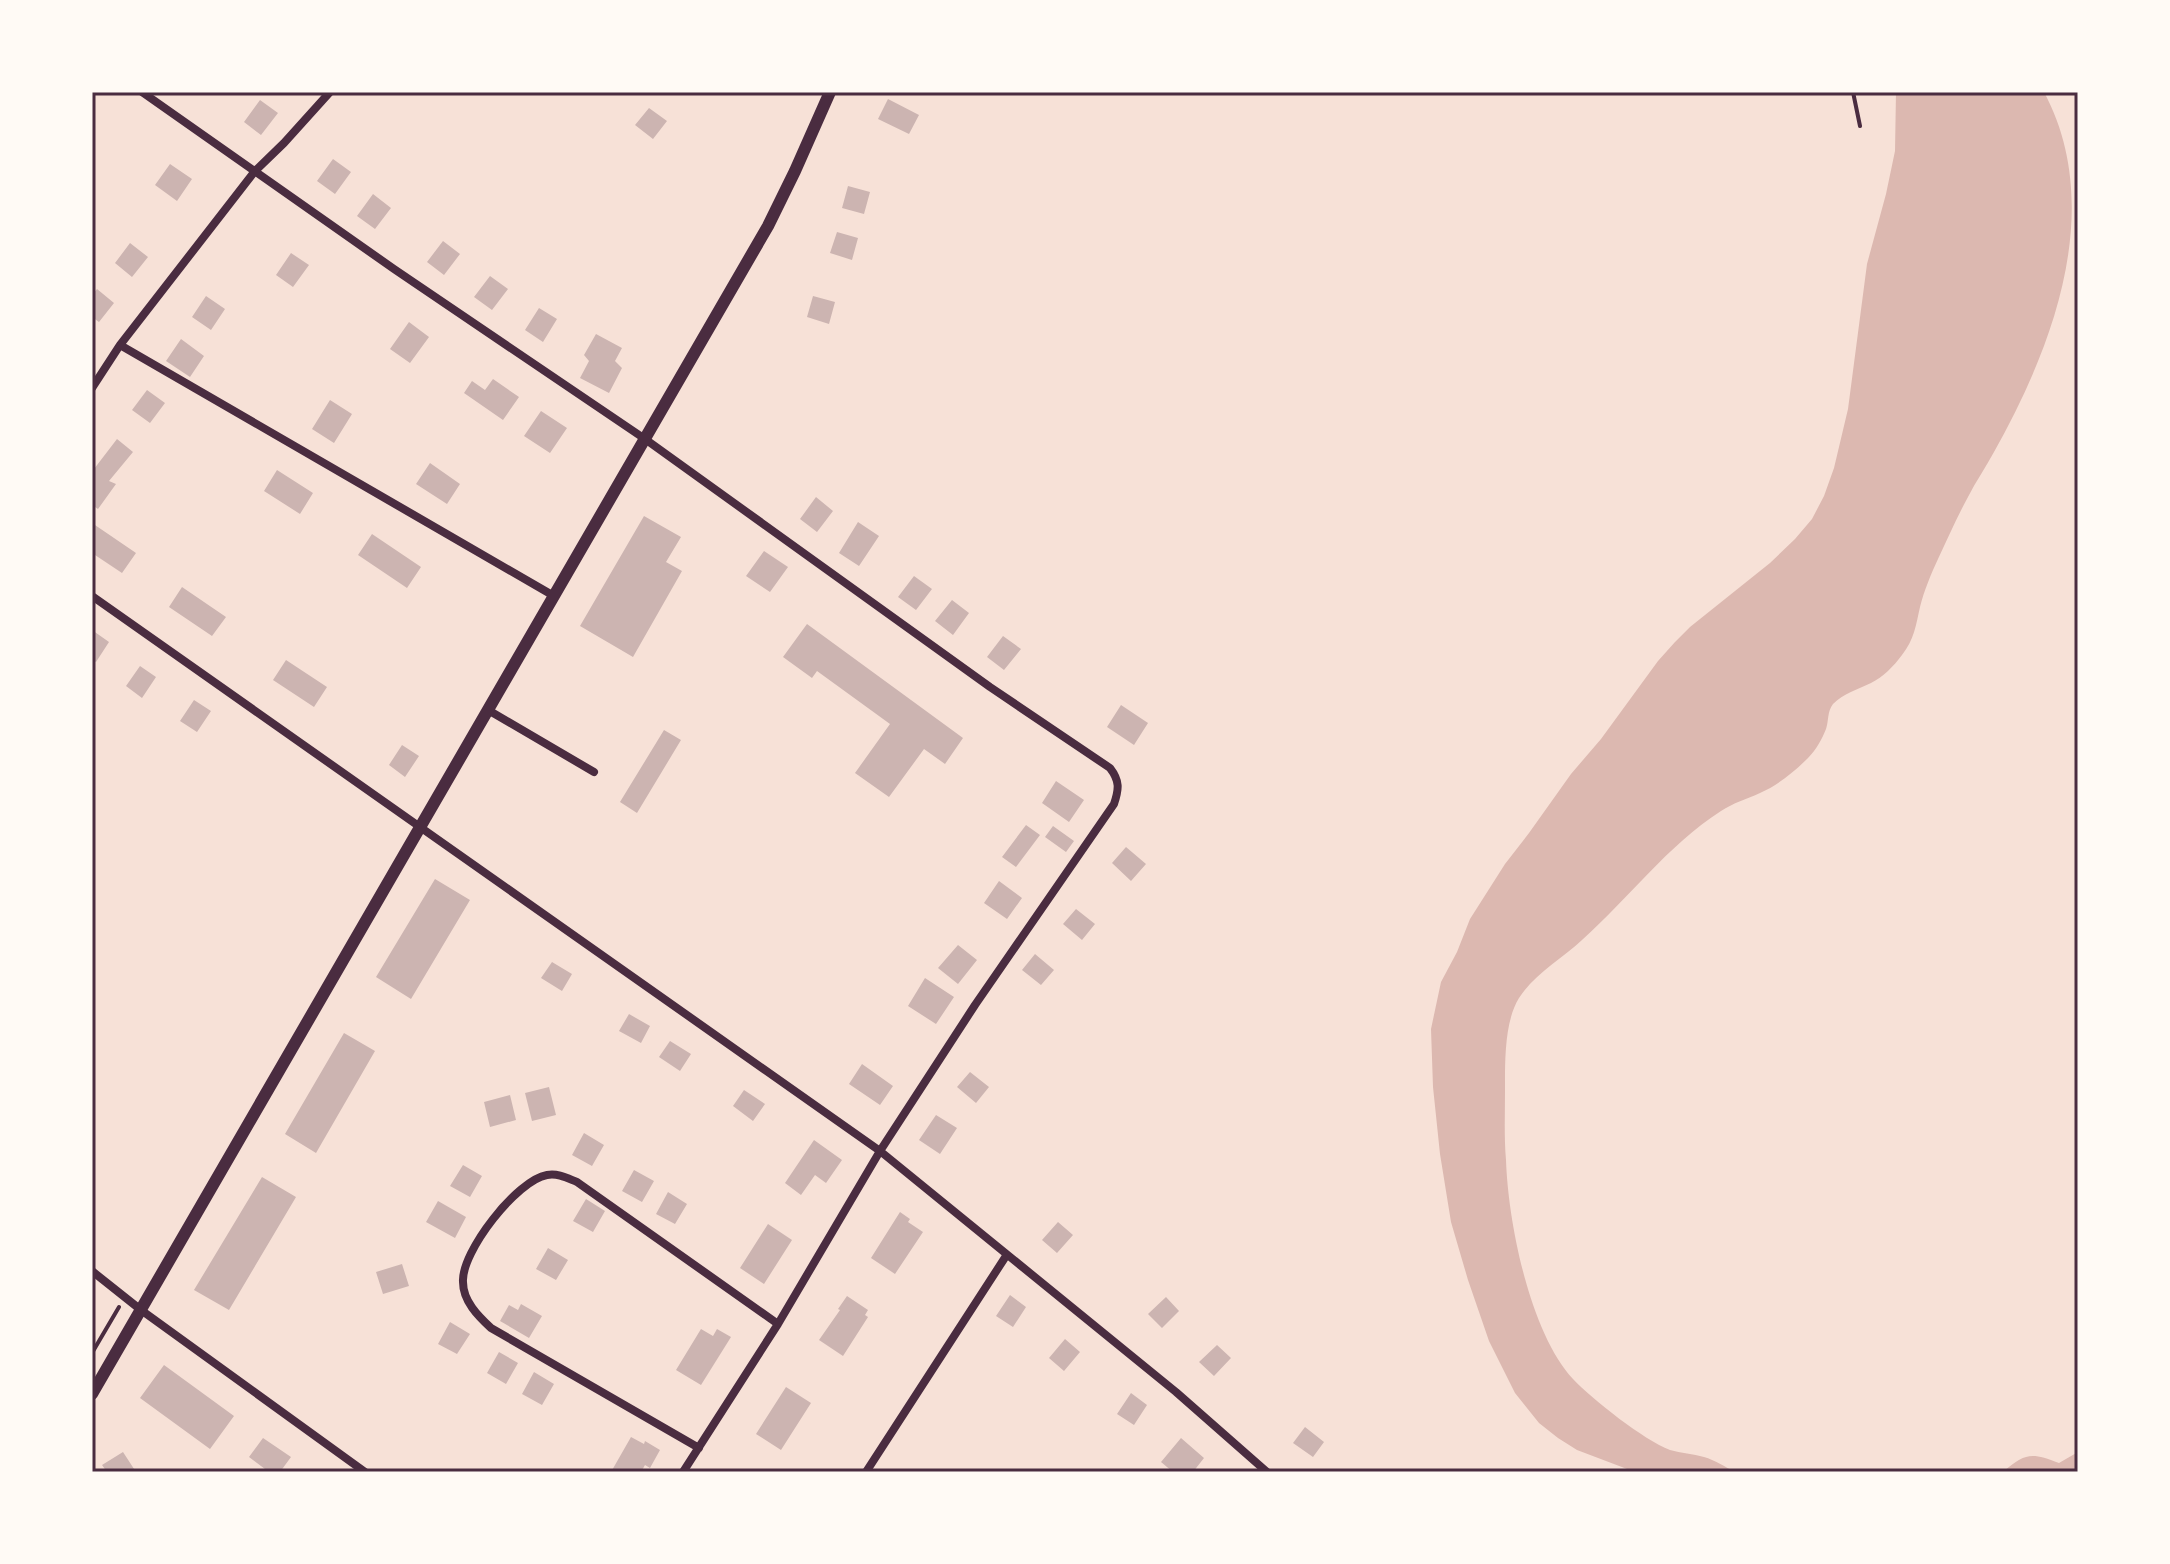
<svg xmlns="http://www.w3.org/2000/svg" width="2170" height="1564" font-family="Mulish,sans-serif">
<style>
.water{fill:#dcb8b0}
.building{fill:#ccb4b1}
.lines{fill:none;stroke-linecap:round;stroke-linejoin:round}
.path{stroke:#4a2c40;stroke-width:4}
.minor{stroke:#4a2c40;stroke-width:8}
.tertiary{stroke:#4a2c40;stroke-width:12}
.neatline{fill:none;stroke:#4a2c40;stroke-width:3}
</style>
<rect width="100%" height="100%" fill="#f7e1d7"/>
<path class="water" d="M1896,92h148c62,116 9,255 -50,360 -8,15 -18,29 -26,45 -11,20 -20,41 -30,62 -7,15 -14,32 -18,48 -4,18 -6,33 -18,48 -8,11 -19,22 -31,28 -13,6 -28,11 -38,21 -6,8 -4,16 -7,25 -4,10 -10,21 -18,29 -14,14 -30,27 -48,35 -13,6 -27,10 -39,18 -54,35 -92,87 -139,129 -20,19 -48,34 -63,58 -15,24 -14,66 -14,93 0,23 -1,46 1,69 2,62 24,173 67,219 20,21 71,61 97,71 11,3 23,4 34,7 11,3 21,10 31,15h-100l-58,-22 -19,-12 -19,-15 -24,-30 -26,-52 -21,-61 -17,-58 -11,-68 -7,-67 -2,-58 10,-47 16,-30 13,-33 35,-55 24,-31 42,-59 30,-35 57,-78 17,-19 15,-15 80,-64 25,-24 17,-20 12,-23 10,-28 14,-59 19,-145 19,-70 9,-43z
M2078,1452v20h-75c23,-20 29,-19 56,-9z"/>
<path class="building" d="M888,99l31,16 -10,19 -31,-15z
M260,100l18,13 -17,22 -17,-13z
M649,108l18,13 -14,18 -18,-14z
M333,159l18,13 -16,22 -18,-13z
M170,164l22,15 -15,22 -22,-16z
M848,186l22,6 -6,22 -22,-6z
M373,194l18,14 -16,21 -18,-13z
M837,232l21,6 -6,22 -22,-7z
M443,241l17,13 -16,21 -17,-13z
M130,243l18,14 -16,20 -17,-14z
M291,253l18,12 -16,22 -17,-12z
M490,276l18,13 -16,21 -18,-13z
M97,289l17,14 -15,19 -7,-5v-22z
M206,296l19,13 -14,21 -19,-13z
M813,296l22,6 -6,22 -22,-7z
M539,308l18,11 -14,23 -18,-12z
M409,322l20,15 -19,26 -20,-14z
M596,334l26,14 -7,13 7,7 -13,25 -29,-15 9,-17 -5,-6z
M181,339l23,17 -14,21 -24,-16z
M493,379l26,18 -16,23 -39,-27 8,-12 13,9z
M147,390l18,13 -15,20 -18,-13z
M330,400l22,14 -18,29 -22,-14z
M541,411l26,17 -17,25 -26,-17z
M117,439l16,13 -24,29 7,3 -18,25 -6,-4v-38l2,2z
M430,463l30,21 -13,20 -31,-20z
M277,470l36,23 -13,21 -36,-23z
M816,497l17,14 -16,21 -17,-13z
M644,516l37,21 -15,25 16,9 -49,86 -53,-31z
M858,522l21,14 -20,30 -20,-13z
M92,523l44,30 -14,20 -30,-20z
M372,534l49,33 -14,21 -49,-33z
M764,551l24,16 -18,25 -24,-16z
M914,576l18,13 -16,21 -18,-13z
M182,587l44,30 -14,19 -43,-29z
M952,600l17,13 -16,22 -18,-14z
M807,624l156,114 -18,26 -21,-15 -35,48 -34,-24 35,-49 -73,-53 -5,7 -29,-21z
M92,630l17,12 -13,20 -4,-2z
M1003,636l18,13 -17,21 -17,-13z
M286,660l41,27 -13,20 -41,-27z
M140,666l16,11 -14,21 -16,-12z
M194,700l17,11 -14,21 -17,-11z
M1121,705l27,18 -14,22 -27,-18z
M664,730l17,10 -44,73 -17,-11z
M402,745l17,11 -14,21 -16,-12z
M1056,781l28,19 -15,22 -27,-19z
M1026,825l14,10 -24,32 -14,-10z
M1053,826l21,15 -8,11 -21,-15z
M1126,847l20,17 -15,17 -19,-18z
M435,879l35,21 -59,99 -35,-22z
M999,881l23,17 -15,21 -23,-16z
M1076,909l19,15 -13,16 -19,-16z
M958,945l19,15 -19,24 -20,-16z
M1035,954l19,16 -13,15 -19,-15z
M552,962l20,12 -10,17 -21,-13z
M925,978l29,19 -18,27 -28,-18z
M629,1014l21,12 -9,17 -22,-12z
M344,1033l31,18 -59,102 -31,-19z
M670,1041l21,13 -11,17 -21,-14z
M862,1064l31,22 -13,19 -31,-21z
M970,1072l19,15 -13,16 -19,-16z
M549,1087l7,28 -24,6 -7,-28z
M744,1090l21,14 -12,17 -20,-15z
M510,1095l6,25 -26,7 -6,-25z
M936,1115l21,13 -17,26 -21,-14z
M584,1133l20,12 -12,21 -20,-11z
M814,1140l28,20 -16,23 -11,-8 -14,20 -16,-12z
M463,1165l19,11 -12,21 -20,-11z
M634,1170l20,11 -12,21 -20,-11z
M262,1177l34,20 -67,113 -35,-20z
M668,1192l19,12 -12,20 -19,-10z
M586,1199l19,12 -12,21 -20,-11z
M438,1201l28,16 -11,21 -29,-16z
M900,1212l10,7 -2,3 15,10 -28,42 -24,-16z
M1058,1222l15,13 -16,18 -15,-13z
M768,1224l24,16 -28,44 -24,-16z
M548,1248l20,12 -12,20 -20,-11z
M402,1264l7,22 -26,8 -7,-22z
M1010,1295l16,12 -13,20 -17,-11z
M847,1296l21,14 -3,5 3,2 -25,39 -24,-16 21,-30 -2,-1z
M1166,1297l13,14 -17,17 -14,-14z
M521,1304l21,12 -13,22 -29,-17 9,-16 9,5z
M450,1322l20,12 -13,20 -19,-10z
M701,1329l12,7 4,-7 14,8 -30,48 -25,-15z
M1065,1339l15,13 -16,19 -15,-13z
M1217,1345l14,13 -17,18 -15,-14z
M499,1352l19,11 -12,21 -19,-11z
M164,1365l70,51 -24,33 -70,-51z
M534,1372l20,12 -12,21 -20,-11z
M786,1387l25,16 -30,47 -25,-16z
M1131,1393l16,12 -13,20 -17,-11z
M1305,1427l19,15 -11,15 -20,-14z
M631,1437l13,7 1,-3 15,9 -10,18 -5,-3 -4,7h-30z
M263,1438l28,19 -11,15h-11l-20,-15z
M1181,1438l23,20 -11,14h-20l-12,-10z
M123,1452l13,20h-29l-5,-7z"/>
<g class="lines">
<path class="path" d="M1853,92l7,34
M92,1353l27,-46"/>
<path class="minor" d="M142,92l252,177 251,170 345,248 120,81c10,13 9,21 4,36l-139,201 -95,146 -102,173 -95,148
M120,345l434,251
M92,388l28,-43 135,-174 29,-28 46,-51
M92,596l788,555 296,241 91,80
M488,710l106,62
M92,1271l49,39 224,162
M699,1448l-208,-120c-13,-12 -28,-27 -28,-46 -2,-30 54,-102 84,-107 11,-2 20,3 30,7l201,142
M866,1472l140,-216"/>
<path class="tertiary" d="M92,1394l676,-1168 27,-55 35,-79"/>
</g>
<rect width="2170" height="1564" fill="none" stroke="#fffaf5" stroke-width="188"/>
<rect x="94" y="94" width="1982" height="1376" class="neatline"/>
</svg>
